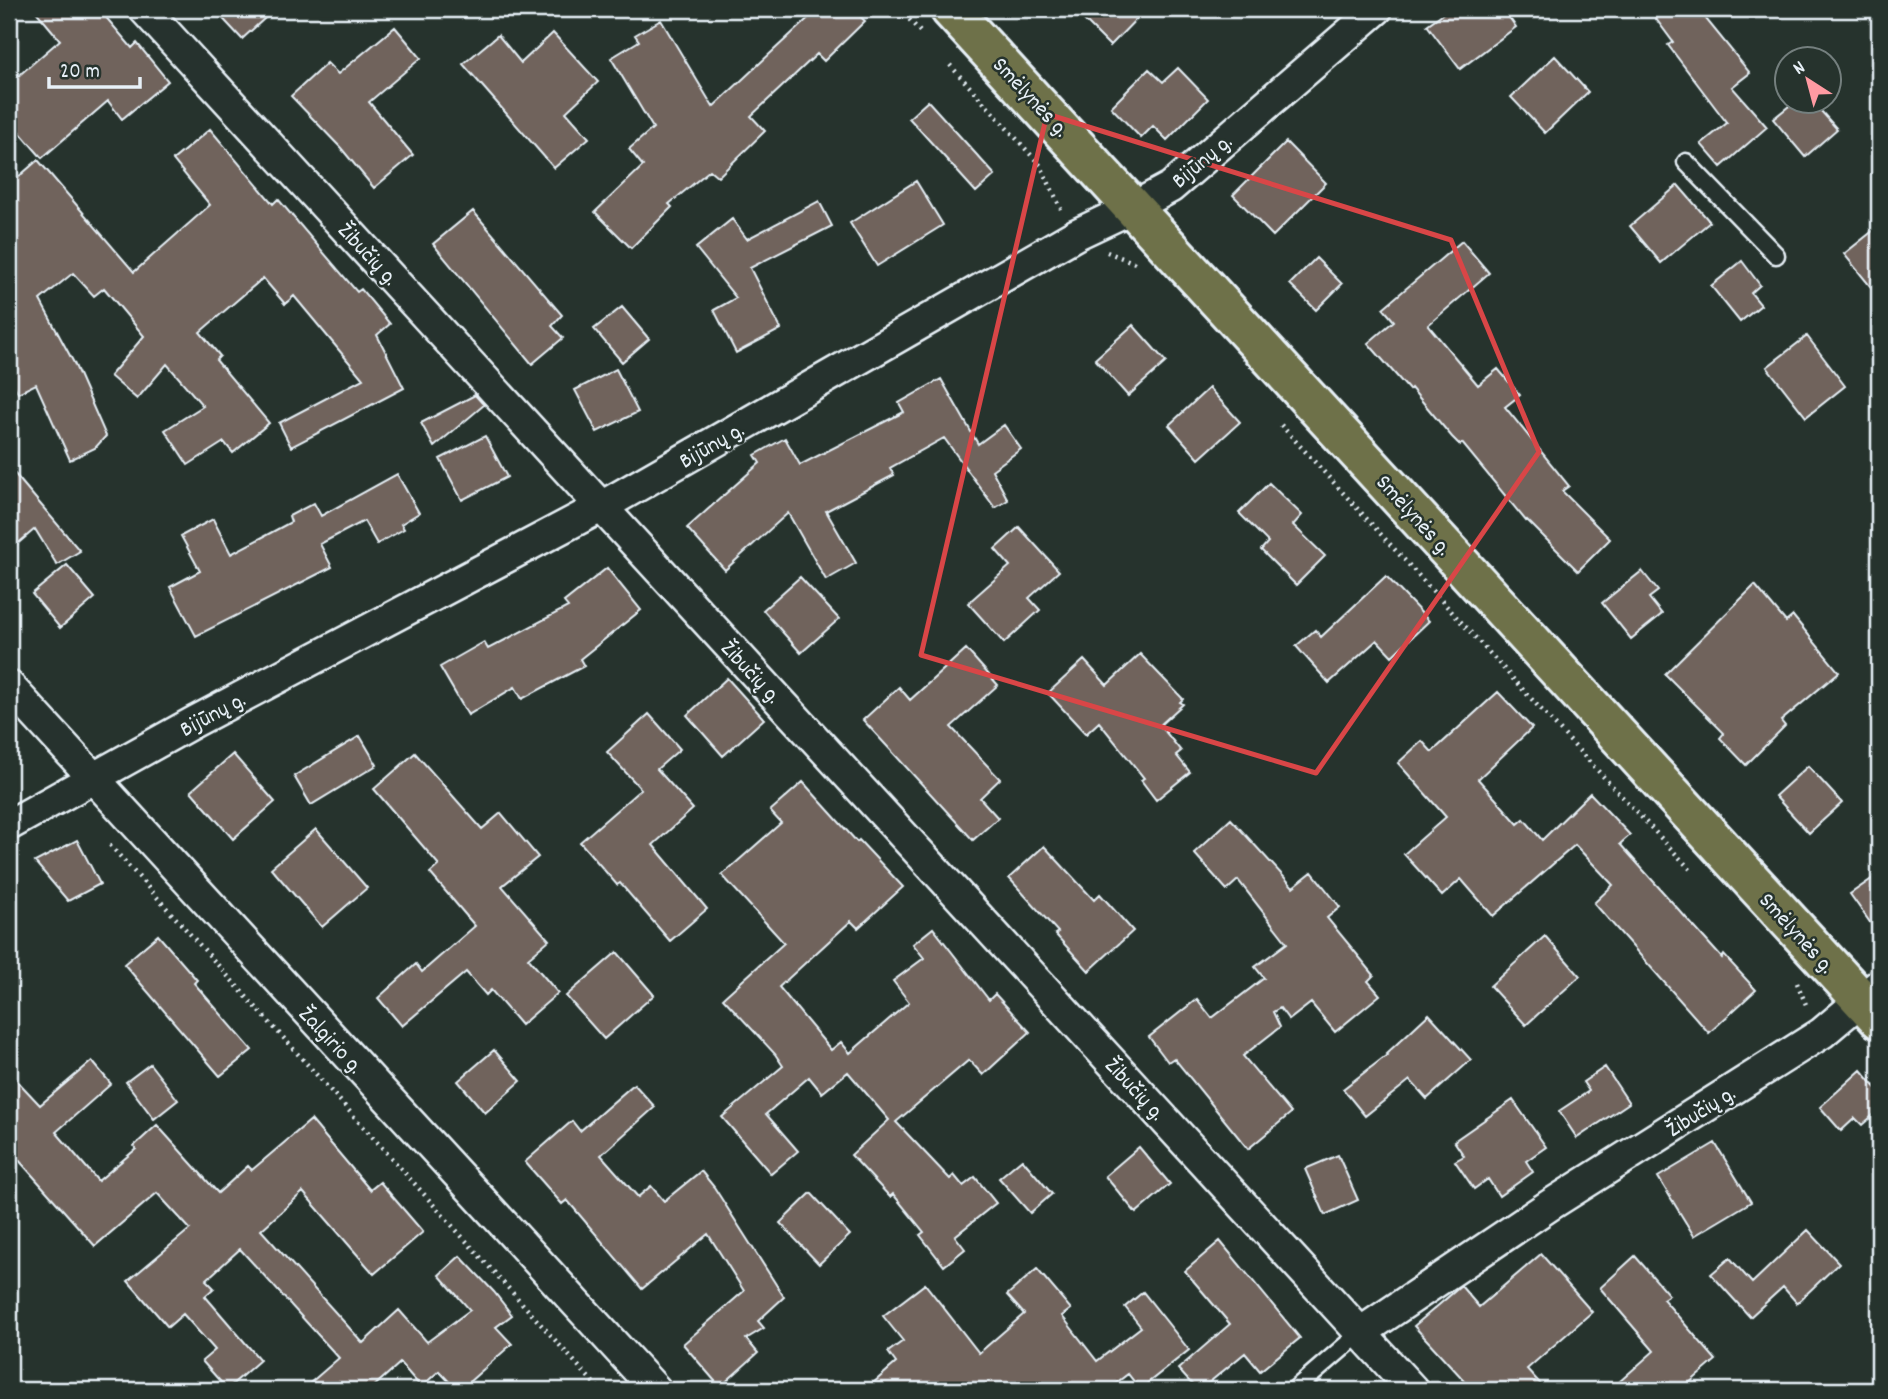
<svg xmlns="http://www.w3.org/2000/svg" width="1888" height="1399" font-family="Dekko,sans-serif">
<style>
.building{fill:#6f635b;stroke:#e8f1f8;stroke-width:2}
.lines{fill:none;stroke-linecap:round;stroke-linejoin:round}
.service-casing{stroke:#e8f1f8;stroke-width:21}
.minor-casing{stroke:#e8f1f8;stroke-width:35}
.trunk-casing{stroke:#e8f1f8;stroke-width:44}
.path{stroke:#e8f1f8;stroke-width:4.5;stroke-dasharray:2 5;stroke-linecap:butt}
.service{stroke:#26332d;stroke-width:16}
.minor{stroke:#26332d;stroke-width:30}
.trunk{stroke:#6e714a;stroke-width:38}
.marked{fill:none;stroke:#d94647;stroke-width:5;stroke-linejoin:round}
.labels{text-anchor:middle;stroke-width:5;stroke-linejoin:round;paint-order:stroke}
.street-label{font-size:23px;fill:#e8f1f8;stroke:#26332d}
</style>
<rect width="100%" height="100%" fill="#26332d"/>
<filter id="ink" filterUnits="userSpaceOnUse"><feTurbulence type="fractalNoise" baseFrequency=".0143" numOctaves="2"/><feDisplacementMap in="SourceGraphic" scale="14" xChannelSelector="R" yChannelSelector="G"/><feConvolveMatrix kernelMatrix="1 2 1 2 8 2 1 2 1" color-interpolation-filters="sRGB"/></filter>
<g filter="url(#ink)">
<path class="building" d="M34,9h65l33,39 5,-5 31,38 -46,38 -14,-18 -66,57 -33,-38v-36l51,-44z
M214,9h61l-33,30z
M818,9h34l13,12 -41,40 -7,-7 -66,62 14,15 -47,46 -8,-7 -41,34 3,3 -41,41 -36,-36 48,-46 -14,-17 24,-21 -42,-70 28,-17 -4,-6 26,-15 52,87z
M1073,9h73l-36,37z
M1449,9h54l13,18 -56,42 -33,-44z
M1669,9h29l52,64 -18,14 35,40 -46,40 -20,-23 26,-21 -59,-78 5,-3 -17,-23z
M395,27l26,31 -52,44 44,53 -39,33 -33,-40 -50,-52 36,-33 11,11z
M553,33l45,49 -32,30 23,26 -35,30 -91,-104 35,-29 23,28z
M1555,56l33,36 -43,41 -34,-36z
M1178,68l30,31 -41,41 -14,-14 -12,12 -30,-31 38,-38 14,13z
M928,101l67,74 -19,17 -67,-74z
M1794,102h19l24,27 -32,28 -32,-38z
M210,129l63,75 5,-5 79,93 4,-3 29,35 -13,11 27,53 -113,59 -12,-24 84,-44 -69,-83 -9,8 -22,-26 -63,54 20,24 -4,4 53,63 -36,30 -9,-11 -36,23 -23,-35 38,-24 -36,-42 -30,35 -27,-23 34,-40 -40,-48 -10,8 -21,-23 -33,27 34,63 32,73 -11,12 -25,12 -34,-76 -18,9 -9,-18v-190l29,-25 96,112 76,-67 -37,-45z
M1286,142l40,41 -53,53 -40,-41z
M916,181l27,44 -66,41 -27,-43z
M1678,185l32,37 -49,41 -31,-37z
M819,201l13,25 -82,42 31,61 -45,24 -22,-43 22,-12 -40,-50 36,-29 15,20z
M473,211l89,104 -10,11 11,12 -31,26 -99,-120z
M1879,226v71l-35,-43z
M1462,241l27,32 -61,52 50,60 20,-16 22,26 -15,12 64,79 -7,5 48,48 -32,32 -51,-51 -1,1 -64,-78 -2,2 -8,-8 -41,-49 -2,2 -41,-47 26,-22 -11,-13z
M1316,258l26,26 -26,26 -26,-26z
M1742,261l18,24 -9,8 10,12 -21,17 -29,-36z
M622,307l27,32 -27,23 -28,-33z
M1133,325l33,37 -38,34 -33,-37z
M1807,336l38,50 -39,31 -39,-50z
M616,369l22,43 -41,20 -22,-42z
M941,379l37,65 26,-19 17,24 -29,21 16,30 -13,8 -51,-70 -54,30 4,7 -68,36 30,52 -30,17 -38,-67 -63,57 -38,-42 73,-65 -5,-8 30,-17 15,27 104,-53 -5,-9z
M1209,388l31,34 -41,37 -30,-34z
M475,395l9,10 -50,42 -13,-24z
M485,436l22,41 -45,23 -22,-41z
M9,467l16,19 55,65 -23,14 -22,-36 -26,22z
M397,474l22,39 -18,11 3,5 -27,15 -13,-23 -44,23 12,23 -136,69 -26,-49 30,-16 -19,-35 32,-17 18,35 60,-32 -2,-6 25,-13 7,13z
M1269,483l33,32 -9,10 32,31 -29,29 -35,-35 7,-8 -29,-29z
M1019,527l40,44 -30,27 11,12 -36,33 -36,-40 42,-37 -15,-17z
M67,565l28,33 -35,30 -28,-34z
M607,568l34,42 -61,49 4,7 -62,33 -7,-12 -47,28 -28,-48 44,-25 4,7 80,-42 -4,-5z
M1642,571l16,20 -9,7 13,16 -31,25 -29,-36z
M1386,576l43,45 -37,35 -15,-16 -48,43 -33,-37 19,-16 6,7z
M800,577l39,42 -38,34 -38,-43z
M1755,585l31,37 7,-6 46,56 -58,49 4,5 -39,39 -26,-27 4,-5 -59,-59z
M966,649l32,36 -47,42 49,52 -20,19 18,20 -25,22 -110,-120 36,-33 11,13z
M1140,654l43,45 -3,3 3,2 -23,21 21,26 -5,4 14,17 -34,28 -15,-20 3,-2 -45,-56 -13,12 -38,-41 36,-33 23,25z
M727,678l37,41 -41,37 -36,-41z
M1498,692l34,36 -54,51 40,45 6,-5 18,21 48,-47 40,42 -10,9 102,114 2,-3 32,35 -47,43 -115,-130 19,-18 -38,-40 -82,71 -32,-37 -19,17 -38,-42 42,-37 -48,-54 24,-22 10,11z
M649,714l31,35 -23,20 36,40 -40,36 54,64 -37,32 -50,-58 -3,2 -37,-43 61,-53 -34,-37z
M360,736l17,29 -66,40 -17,-29z
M415,753l67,76 19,-16 37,44 -36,29 47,54 -21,18 30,35 -37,32 -30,-35 -5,5 -20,-23 -64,54 -24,-28 38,-34 6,8 53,-46 -45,-53 9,-8 -65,-76z
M233,754l42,48 -42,37 -42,-48z
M1808,766l34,37 -33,30 -34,-37z
M803,782l54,60 2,-2 44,47 -45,41 -7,-7 -72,66 52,63 10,-8 9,11 59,-51 -16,-21 31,-23 -11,-14 20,-16 56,72 6,-6 35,38 -47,43 -14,-15 -73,62 54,57 4,-4 9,11 12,-9 21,26 -41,33 10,13 -21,17 -24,-31 4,-3 -31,-38 -3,3 -39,-42 38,-35 -41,-48 -26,21 -13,-16 -43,37 32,37 -27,23 -49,-57 61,-51 -8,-12 -52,-56 61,-55 -62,-68 59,-52 -11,-12z
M1231,819l62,68 19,-15 28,35 -13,11 47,57 -6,6 12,14 -45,37 -24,-29 -22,17 -9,-12 -7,4 7,15 -37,29 48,57 -43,36 -74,-91 -6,4 -19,-25 48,-38 15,19 52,-40 -9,-11 32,-24 -49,-63 -11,10 -33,-37z
M316,829l51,59 -45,39 -51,-59z
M77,840l23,44 -32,17 -33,-39z
M1044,846l50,54 6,-6 33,37 -44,40 -34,-37 3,-2 -49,-54z
M1879,874v61l-29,-41z
M158,935l39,45 -3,3 58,67 -32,26 -96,-112z
M1545,936l35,40 -54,49 -36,-39z
M617,952l37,43 -50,44 -38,-43z
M1429,1014l42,46 -44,39 -17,-19 -45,36 -22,-27 44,-34 -1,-1z
M494,1050l27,31 -36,32 -27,-32z
M92,1061l19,23 -55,48 42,49 38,-32 -2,-3 23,-21 61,68 30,-27 4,4 59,-50 59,70 10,-8 43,50 -49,42 -71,-82 -42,38 102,113 36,-33 28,32 43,-32 -31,-35 21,-19 34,36 18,23 -16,12 16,17 -52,46h-3l-18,-19 -18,16 -21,-24 -30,27h-68l37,-32 -99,-109 -34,31 8,8 -9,8 55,64 -33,29 -25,-28 13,-11 -32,-36 -15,13 -40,-46 62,-52 -33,-36 -62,53 -86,-97v-77l31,33z
M150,1064l28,36 -24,19 -28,-37z
M1605,1067l24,36 -52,35 -18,-27 30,-20 -6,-9z
M1861,1070l18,21v19l-17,15 -7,-7 -14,13 -21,-24z
M634,1084l21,23 -54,48 37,42 13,-11 13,15 37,-30 13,16 70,110 -26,24 6,7 -18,11 12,14 -38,34 -37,-43 61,-53 -36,-57 -66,55 -75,-89 -5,4 -37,-42 47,-41 8,10z
M1513,1100l33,47 -20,14 7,11 -34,24 -11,-17 -14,10 -19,-28 9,-5 -10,-15z
M1715,1143l36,59 -57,34 -36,-59z
M1139,1147l31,37 -34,29 -31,-37z
M1338,1155l20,45 -33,15 -20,-46z
M1022,1159l30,35 -22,19 -31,-35z
M811,1193l39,42 -31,29 -39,-41z
M1808,1230l31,33 -42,40 -14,-16 -33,30 -39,-43 19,-16 22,25z
M1220,1241l80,97 -40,33 -15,-18 -45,37h-3l-19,-21 52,-45 -45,-53z
M1541,1254l51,58 -65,57 19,21h-73l-59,-64 47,-40 18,21z
M1635,1256l34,39 -6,4 53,61 -35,30h-71l44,-39 -54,-63z
M1037,1269l34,40 -9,7 35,45 44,-34 -16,-20 18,-15 46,58 -49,39 -12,-15 -21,16h-242l31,-27 -8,-11 15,-11 -20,-25 42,-32 54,69 45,-39 -17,-19z"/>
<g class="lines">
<g class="service-casing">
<path id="service" d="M1686,162l90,93
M1294,1390l66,-57"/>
</g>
<g class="minor-casing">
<path id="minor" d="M144,9l1269,1381
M9,686l647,704
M9,825l185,-103 407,-215 476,-273 57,-27 37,-20 206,-178
M1360,1333l190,-128 272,-172 57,-48"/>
</g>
<g class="trunk-casing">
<path id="trunk" d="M950,9l929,1010"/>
</g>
<path class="path" d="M900,9l23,26
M950,65l91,101 20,43
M1107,252l28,11
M1281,425l288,315 121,129
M110,845l490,545
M1797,983l10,24"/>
<use href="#service" class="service"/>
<use href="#minor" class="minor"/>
<use href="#trunk" class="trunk"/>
</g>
</g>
<path class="marked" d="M1047,114l404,126 88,212 -223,321 -395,-118z"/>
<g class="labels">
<g class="street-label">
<text transform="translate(1032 96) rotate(47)" y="8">Smėlynės g.</text>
<text transform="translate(1201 160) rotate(-40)" y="8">Bijūnų g.</text>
<text transform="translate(369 253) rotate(47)" y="8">Žibučių g.</text>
<text transform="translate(711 444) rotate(-30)" y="8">Bijūnų g.</text>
<text transform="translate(1415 514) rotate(48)" y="8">Smėlynės g.</text>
<text transform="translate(752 671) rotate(47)" y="8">Žibučių g.</text>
<text transform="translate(212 713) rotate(-28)" y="8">Bijūnų g.</text>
<text transform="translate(1798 932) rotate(48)" y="8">Smėlynės g.</text>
<text transform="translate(332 1039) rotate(47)" y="8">Žalgirio g.</text>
<text transform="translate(1136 1088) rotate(47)" y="8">Žibučių g.</text>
<text transform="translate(1700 1110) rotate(-32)" y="8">Žibučių g.</text>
</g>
</g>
<rect width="1888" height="1399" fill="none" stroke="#26332d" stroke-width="35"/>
<rect x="18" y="18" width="1853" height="1364" fill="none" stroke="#e8f1f8" stroke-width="2.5" filter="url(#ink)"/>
<g transform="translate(1808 80) rotate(324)"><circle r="33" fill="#26332d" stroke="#747f7e" stroke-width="2"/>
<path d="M0-5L12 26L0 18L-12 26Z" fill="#ff9aa2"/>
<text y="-10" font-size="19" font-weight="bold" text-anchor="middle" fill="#e8f1f8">N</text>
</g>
<path d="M49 77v10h91v-10" fill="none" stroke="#e8f1f8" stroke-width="3.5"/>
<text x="60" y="77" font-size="21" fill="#e8f1f8" stroke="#26332d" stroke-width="5" paint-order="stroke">20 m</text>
</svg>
